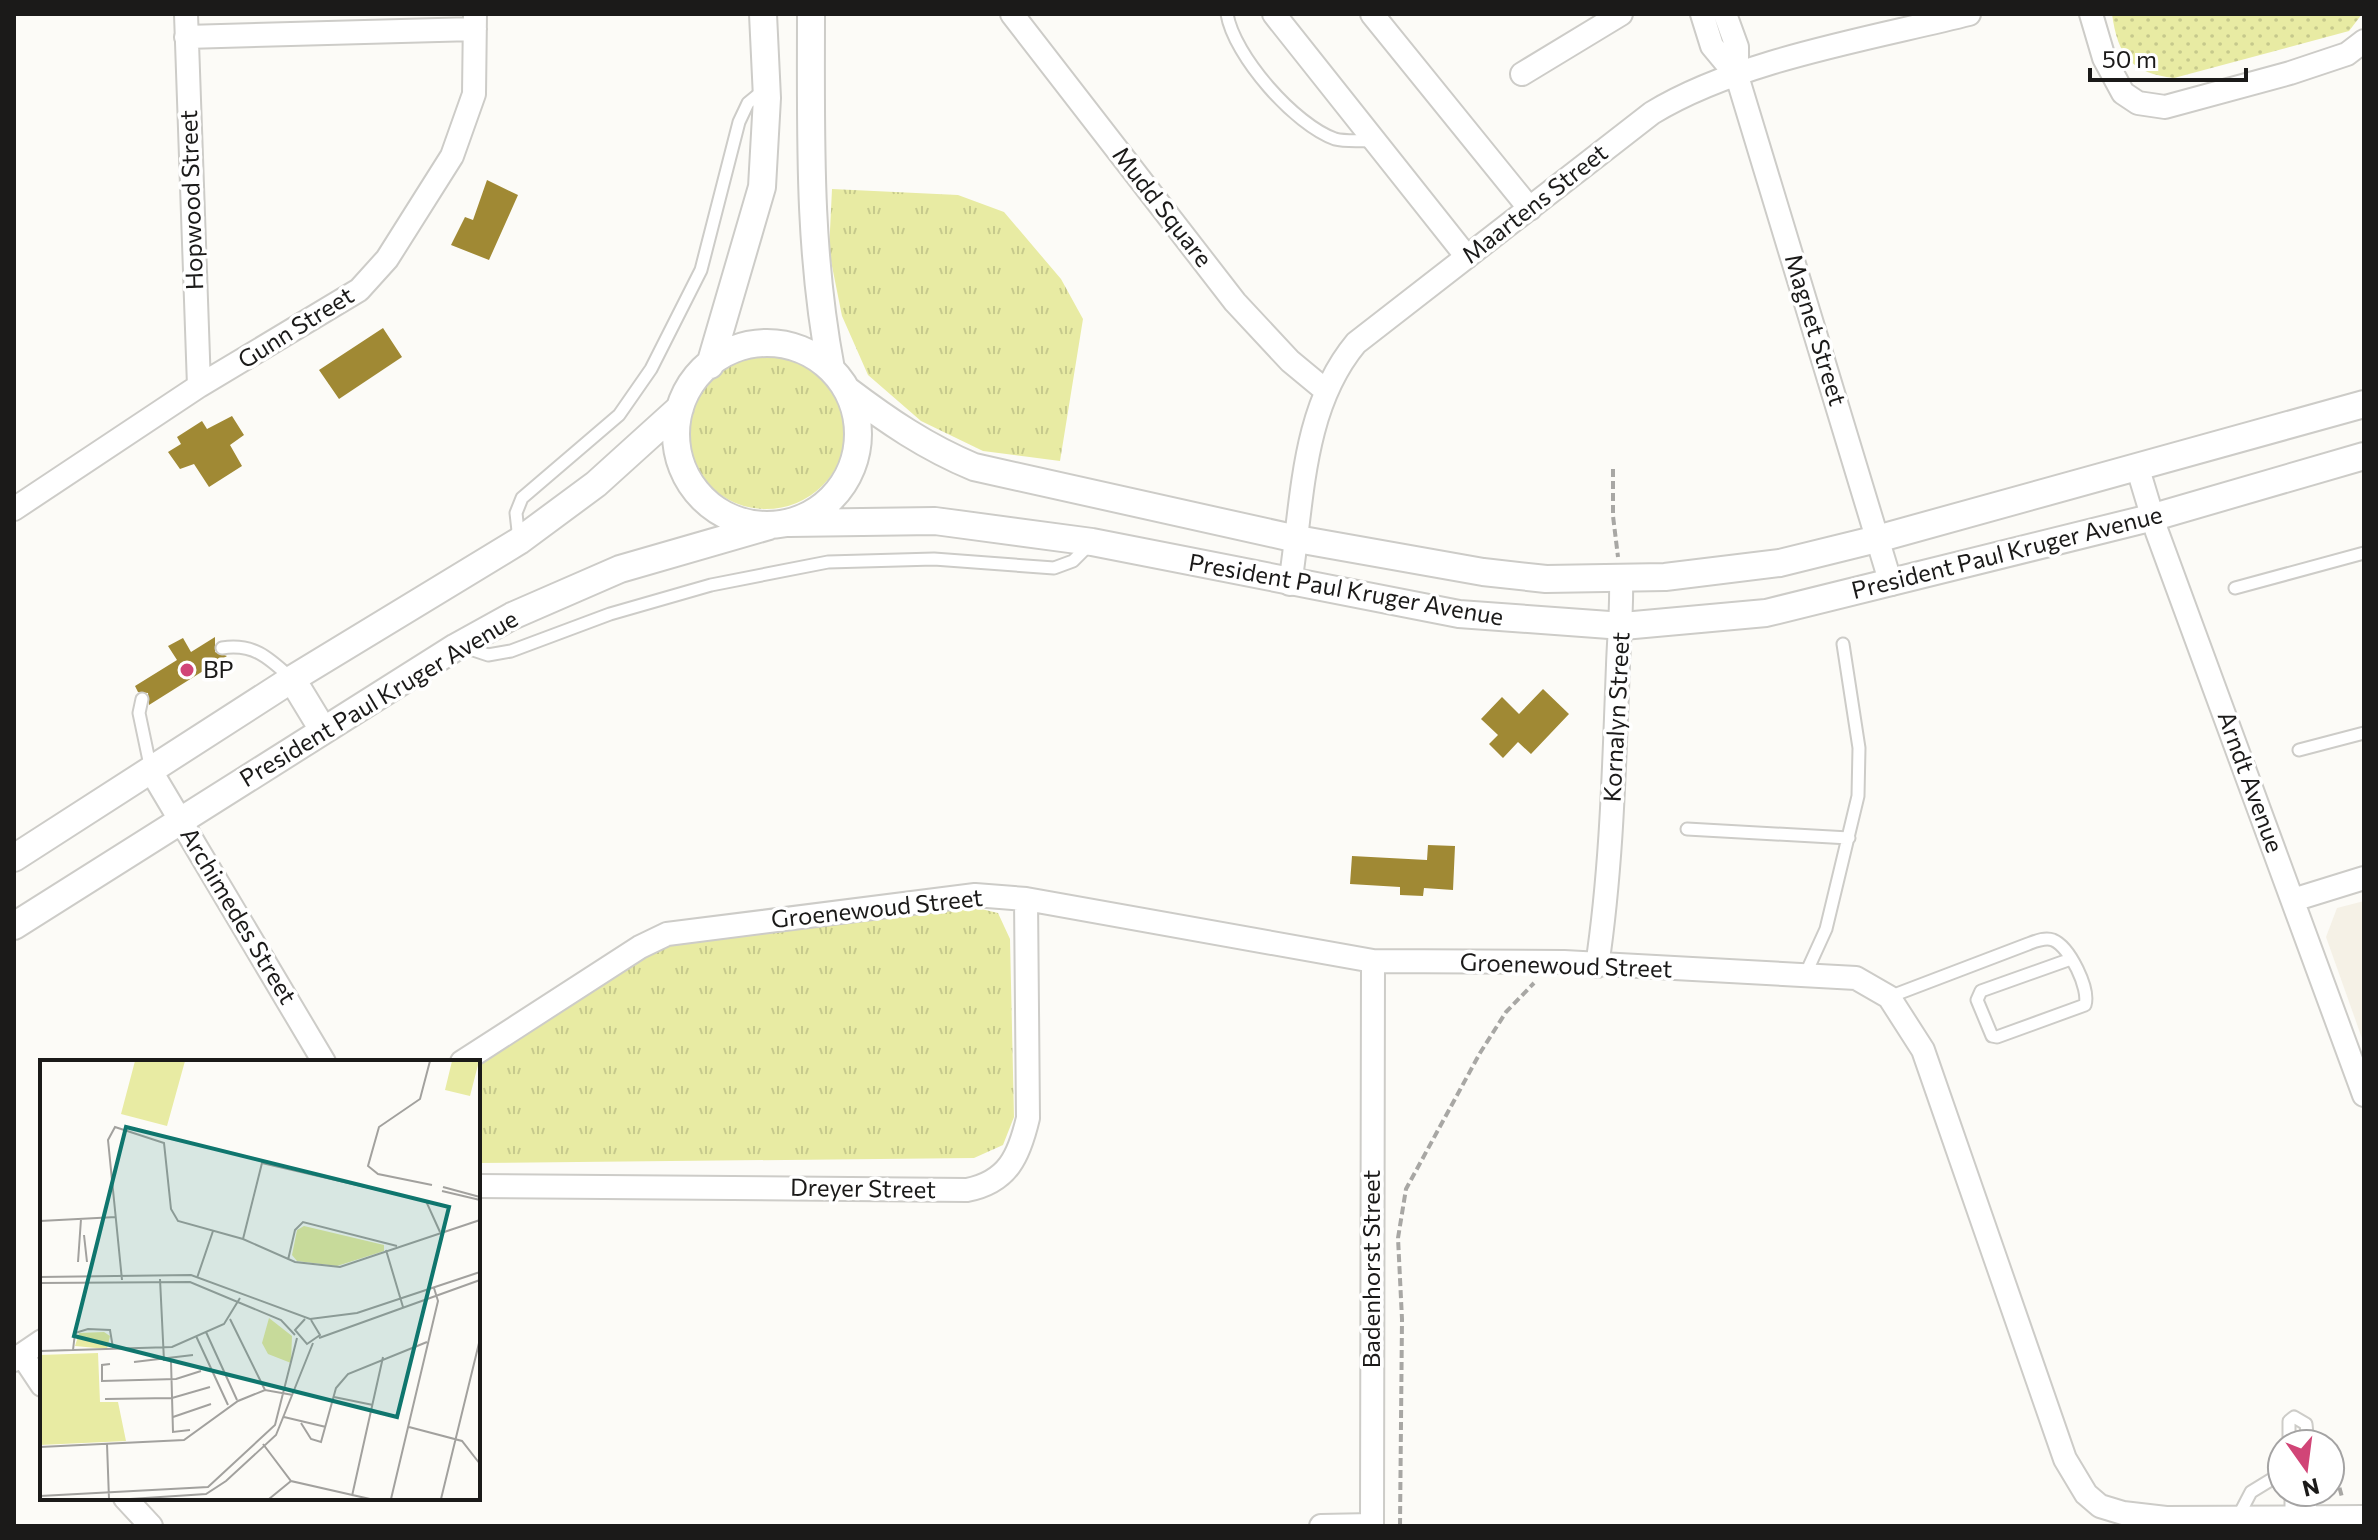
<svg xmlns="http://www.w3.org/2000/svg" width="2378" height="1540" font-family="Commissioner,sans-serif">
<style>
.built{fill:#f5f1e6}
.grass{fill:url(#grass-tufts)}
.park{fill:url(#park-dots)}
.building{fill:#a08934}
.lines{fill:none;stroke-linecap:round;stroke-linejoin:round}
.service-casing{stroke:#cdccc8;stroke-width:15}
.minor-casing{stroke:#cdccc8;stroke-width:26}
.tertiary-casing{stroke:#cdccc8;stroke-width:30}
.path{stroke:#a8a7a4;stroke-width:4;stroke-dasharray:8 4;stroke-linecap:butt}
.service{stroke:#fff;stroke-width:11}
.minor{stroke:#fff;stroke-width:22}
.tertiary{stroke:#fff;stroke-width:26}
.poi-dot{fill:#d14577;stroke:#fff;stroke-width:3}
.labels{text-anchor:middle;stroke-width:7;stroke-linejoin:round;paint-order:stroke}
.street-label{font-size:24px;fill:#1b1a19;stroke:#fff}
.poi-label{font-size:24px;fill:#1b1a19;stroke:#fff;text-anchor:start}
.inset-road{fill:none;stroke:#a2a19e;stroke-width:2}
.view{fill:#0f766e;fill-opacity:0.15;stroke:#0f766e;stroke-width:4}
.inset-edge{fill:none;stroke:#1b1a19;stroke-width:4}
</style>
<defs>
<pattern id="grass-tufts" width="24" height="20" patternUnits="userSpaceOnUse" patternTransform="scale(2)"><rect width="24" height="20" fill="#e8eba3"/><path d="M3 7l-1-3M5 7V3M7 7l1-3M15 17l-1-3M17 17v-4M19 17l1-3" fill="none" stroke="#c6c98c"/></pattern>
<pattern id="park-dots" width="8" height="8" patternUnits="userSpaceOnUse" patternTransform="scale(2)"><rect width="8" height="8" fill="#e8eba3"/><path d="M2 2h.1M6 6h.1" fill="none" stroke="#c6c98c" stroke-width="1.8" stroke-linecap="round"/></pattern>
</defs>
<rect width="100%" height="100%" fill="#fcfbf7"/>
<path class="built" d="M2364,901v143l-38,-107 11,-29z"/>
<path class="grass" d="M832,189l126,6 46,17 57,67 22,40 -23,142 -77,-10 -62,-30 -53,-46 -26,-59 -13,-65z
M686 429a80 80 0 1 1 160 0a80 80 0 1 1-160 0Z
M964,905l34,8 12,26 4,178 -11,28 -29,13 -496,5v-101l196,-124z"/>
<path class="park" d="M2112,14h250l-13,17 -175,47c-42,-5 -56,-21 -62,-64z"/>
<path class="building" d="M487,180l31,15 -29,65 -38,-15 14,-28 8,3z
M383,328l19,29 -63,42 -20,-29z
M232,416l12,19 -14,10 12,21 -33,21 -15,-23 -14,5 -12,-17 13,-8 -4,-7 25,-16 5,8z
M215,637v15l12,4 -78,49 -1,-12 -10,-1 -3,-6 42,-26 -9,-14 15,-8 8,14z
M1543,689l26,25 -38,40 -13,-12 -15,16 -14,-14 9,-9 -17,-16 21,-22 17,17z
M1428,845l27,1 -2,44 -29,-2 -1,8 -23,-1v-8l-50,-3 2,-28 75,4z"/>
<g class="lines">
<g class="service-casing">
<path id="service" d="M1227,14c7,42 68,111 108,125 11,3 26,1 37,2
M519,540l-3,-27 6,-15 97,-83 32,-46 50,-99 38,-148 9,-19 17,-14
M2235,588l129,-35
M464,647l24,8 23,-4 99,-37 101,-29 117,-23 106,-3 120,9 19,-7 18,-18
M222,648c32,-5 47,10 70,31
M142,699l-3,14 12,57
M2299,750l65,-17
M1687,829l162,9
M1806,973l20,-44 32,-133 1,-48 -16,-104
M1889,997l139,-53c8,-3 17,-7 25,-4 17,7 37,49 32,65l-88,32 -5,-1 -15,-36 4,-9 90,-32
M2289,1444v-23l5,-4 12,7 2,20
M2291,1492v24
M2310,1492l1,25
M2239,1515l12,-23 31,-19"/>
</g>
<g class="minor-casing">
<path id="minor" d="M186,14l13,372
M1012,14l223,288 55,59 35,29
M1274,14l193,243
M1372,14l158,195
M1702,14l10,32 25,30
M1725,14l12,33v29l154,508
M2091,14l13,44 19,35 15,10 27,4 125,-34 57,-19 17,-13
M186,37l289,-8
M1522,74l99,-60
M2138,469l19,63 207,563
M14,509l185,-123 160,-96 28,-31 65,-103 22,-62 1,-80
M1290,584c13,-82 11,-175 66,-241l296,-230c87,-53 217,-74 317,-99
M151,771l173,291
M2293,900l71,-22
M1597,966c15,-100 17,-200 21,-301 1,-29 4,-57 3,-86
M462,1062l178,-115 27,-13 308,-39 51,4 347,62 191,1 292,16 33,19 34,53 142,409 21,35 14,12 23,7 43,5 198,-1
M478,1186l489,4c41,-8 52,-34 61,-72l-2,-219
M22,1355l20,30
M14,1360l28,-19
M125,1498l26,28
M1321,1526l51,-1 1,-564"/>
</g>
<g class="tertiary-casing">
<path id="tertiary" d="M811,14c0,121 -3,235 20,355
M676 434a91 91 0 1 1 182 0a91 91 0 1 1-182 0Z
M710,365l52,-178 5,-89 -4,-84
M847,390c41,31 79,57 127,77l323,72 186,33 63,7 119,-2 115,-14 97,-24 487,-135
M789,523l146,-2 157,21 367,72 164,12 143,-13 388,-96 210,-61
M292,679l31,51
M14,858l278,-179 227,-138 77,-57 84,-76
M14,926l442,-279 56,-31 108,-47 149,-43"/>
</g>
<path class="path" d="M1613,469v47l5,41
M2330,1453l12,44
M1400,1526l2,-207 -4,-81 8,-49 74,-136 26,-41 28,-29"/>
<use href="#service" class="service"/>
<use href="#minor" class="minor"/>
<use href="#tertiary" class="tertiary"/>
</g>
<circle class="poi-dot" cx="187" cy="670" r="8"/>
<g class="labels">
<g class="street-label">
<text transform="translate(192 200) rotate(-92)" y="8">Hopwood Street</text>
<text transform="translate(1535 204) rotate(-38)" y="8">Maartens Street</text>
<text transform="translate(1162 207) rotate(52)" y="8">Mudd Square</text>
<text transform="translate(296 328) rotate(-32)" y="8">Gunn Street</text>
<text transform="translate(1815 330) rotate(73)" y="8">Magnet Street</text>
<text transform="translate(2007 553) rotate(-14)" y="8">President Paul Kruger Avenue</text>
<text transform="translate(1346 590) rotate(10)" y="8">President Paul Kruger Avenue</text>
<text transform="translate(379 699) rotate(-31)" y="8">President Paul Kruger Avenue</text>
<text transform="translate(1617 717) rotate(-87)" y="8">Kornalyn Street</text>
<text transform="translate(2250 782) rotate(70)" y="8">Arndt Avenue</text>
<text transform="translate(877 909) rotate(-6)" y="8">Groenewoud Street</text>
<text transform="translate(238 916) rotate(59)" y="8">Archimedes Street</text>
<text transform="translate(1566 966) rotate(2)" y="8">Groenewoud Street</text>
<text transform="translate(863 1189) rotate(1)" y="8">Dreyer Street</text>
<text transform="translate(1372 1269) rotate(-90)" y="8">Badenhorst Street</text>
</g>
<g class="poi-label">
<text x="203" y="678">BP</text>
</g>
</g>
<g transform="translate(40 1060)">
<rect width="440" height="440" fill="#fcfbf7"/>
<path d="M264,166l80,19v6l-47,15 -40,-5 -5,-6 5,-25zM229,258l23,18 -1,27 -23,-9 -6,-11z" fill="#e8eba3"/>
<path d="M64,272l6,4 -3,13 -32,-3 4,-13z" fill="#e8eba3"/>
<path d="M95,1h50l-18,65 -46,-12zM412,1h27l-9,35 -25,-6zM58,293l2,49h18l8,39 -86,4v-90z" fill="#e8eba3"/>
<path class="inset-road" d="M390,1l-10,38 -41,28 -11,39 10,8 54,11M403,127l37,10M402,131l38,9M0,161l76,-4M44,175l3,27M203,179l19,-76 164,38 14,31M346,190l17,57M248,200l7,-30 8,-8 94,24M38,202l3,-43M0,217l151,-2 119,44 47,-6 123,-41M157,218l16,-47M120,219l4,82M82,220l-14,-140 7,-13 49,16 7,66 7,12 65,18 52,23 45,5 140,-47M0,223l150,-1 91,38 14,15M190,259l35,71M265,259l-10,11 12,14 13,-9 -9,-15M166,272l31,68M156,276l32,69M279,278l161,-58M33,290l2,-17 13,-4 22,1 3,18M0,291l132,-4 52,-23 16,-26M131,301l2,71 17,-2M94,302l59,-7M70,304l-8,1v16l74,-2 25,-8M294,337l39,8M65,339l67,-1 38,-11M133,357l38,-13M244,357l42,10M261,363l10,16 10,3 15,-54 12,-14 79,-32M369,367l53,14 18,23M67,384l2,55M223,384l28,37 79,18M0,387l144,-7 54,-39 27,-11 28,5M0,436l168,-9 67,-62 22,-87M312,436l31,-139M90,439l76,-5 20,-13 50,-46 37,-92M229,439l22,-18M351,439l47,-198 -4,-13M401,439l39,-160"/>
<path class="view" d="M86,67l323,80 -52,210 -323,-81z"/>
<rect width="440" height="440" class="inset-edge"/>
</g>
<rect width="2378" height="1540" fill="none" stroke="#1b1a19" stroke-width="32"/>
<g transform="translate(2306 1468) rotate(166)"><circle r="38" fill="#ffffff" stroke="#a4a3a3" stroke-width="2"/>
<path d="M0-6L14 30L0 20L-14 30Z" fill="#d14577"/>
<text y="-12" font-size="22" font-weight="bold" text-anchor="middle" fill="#1b1a19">N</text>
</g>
<path d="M2090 68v12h156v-12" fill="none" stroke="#1b1a19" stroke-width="4"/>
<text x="2102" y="68" font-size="24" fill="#1b1a19" stroke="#ffffff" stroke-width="6" paint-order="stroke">50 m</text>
</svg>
